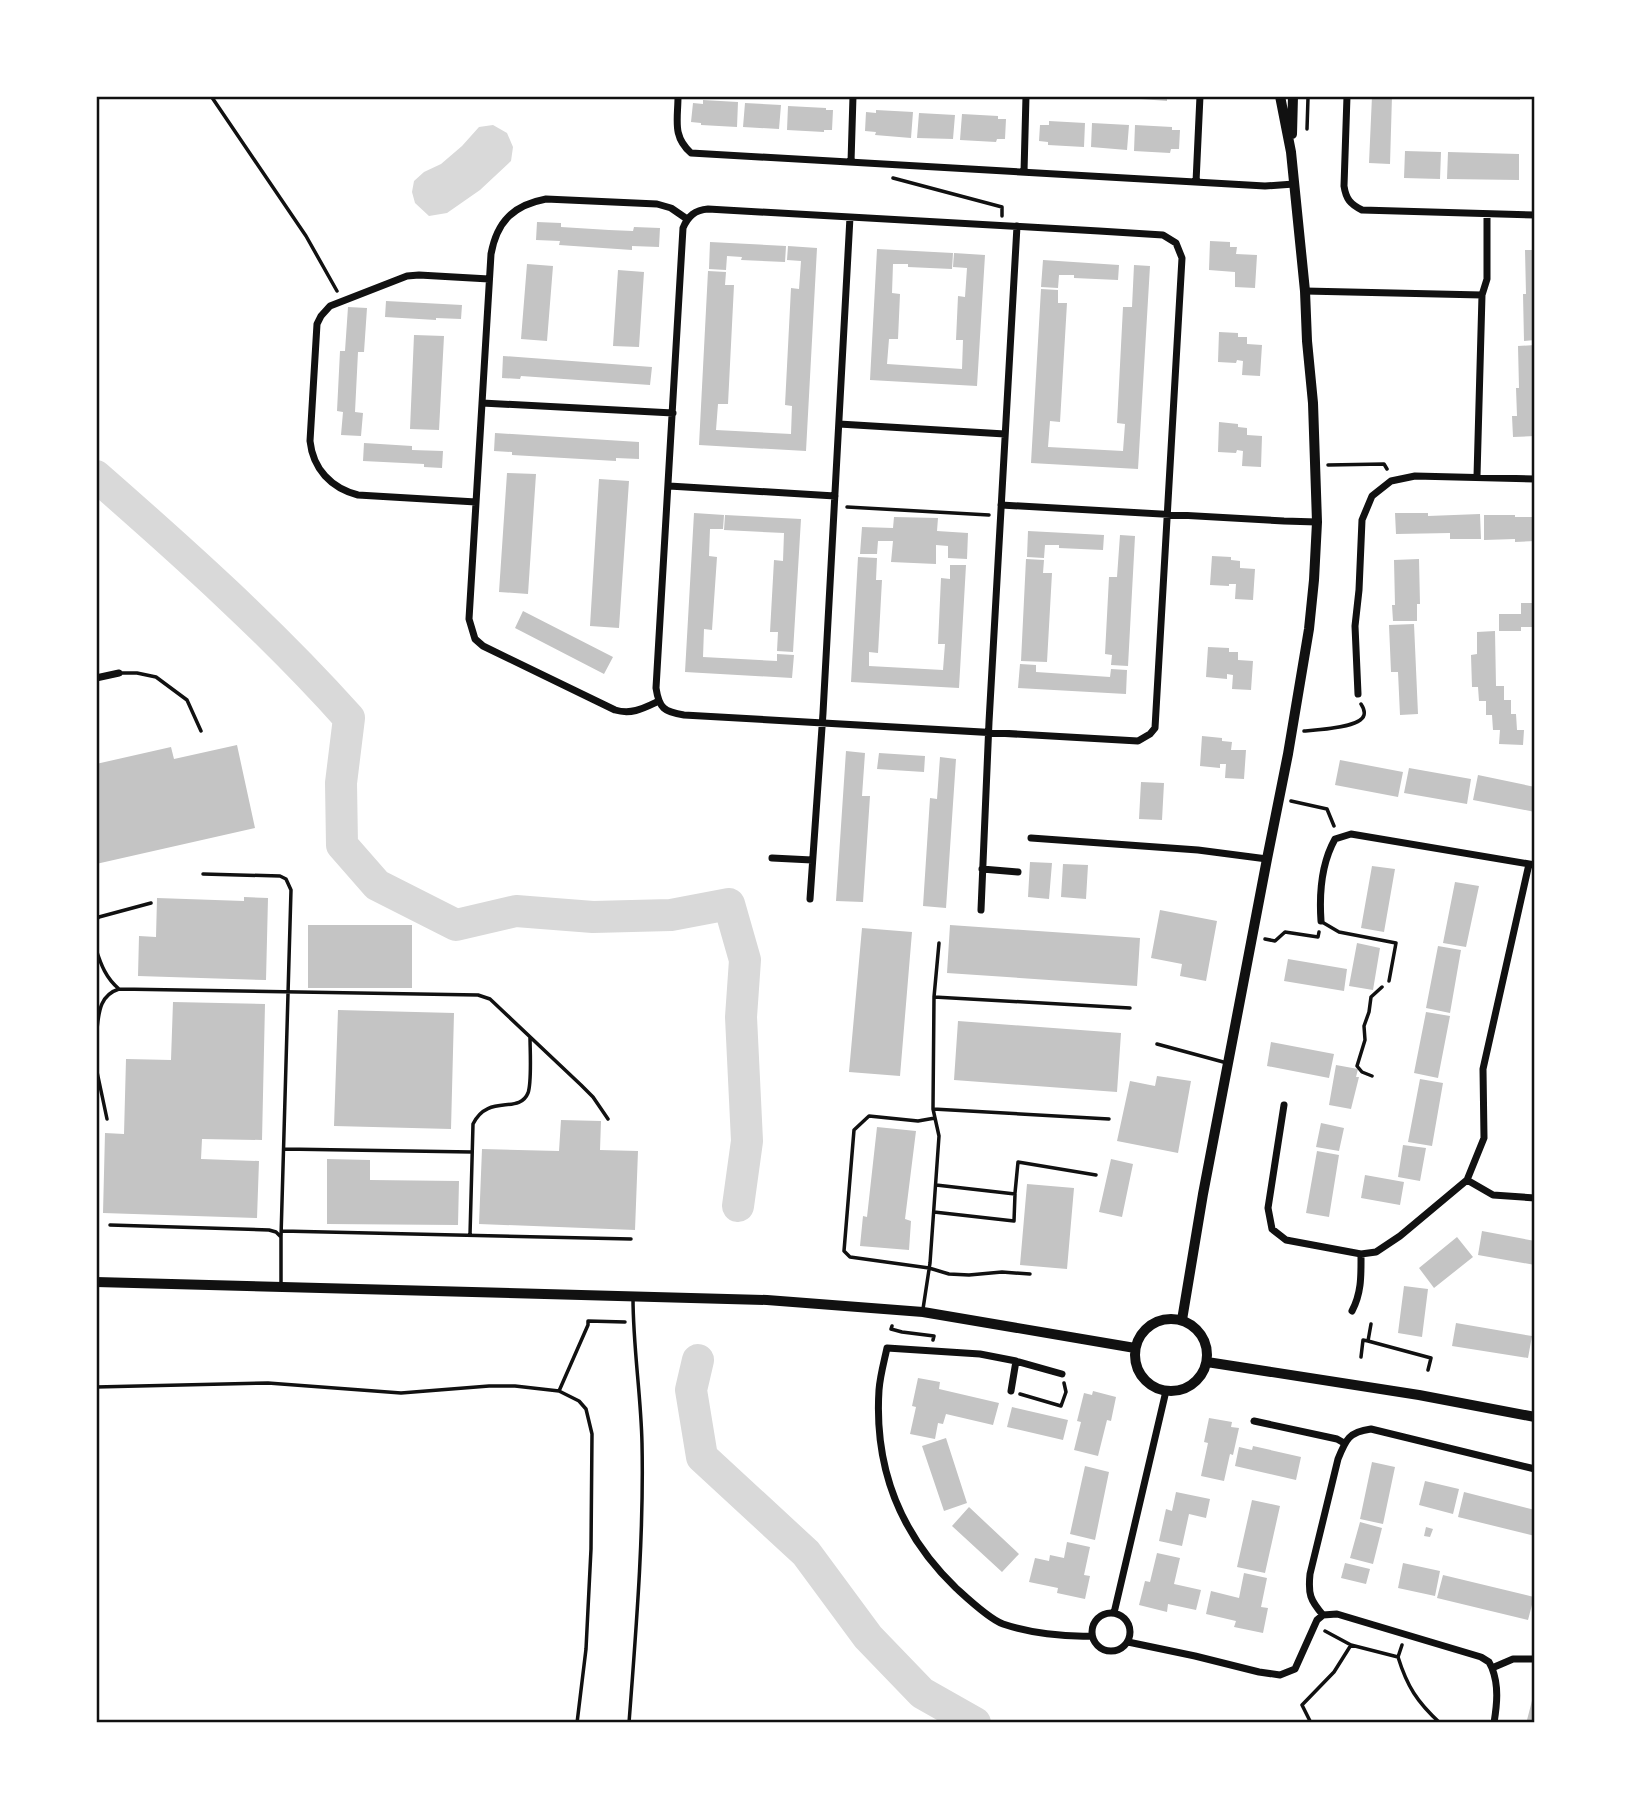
<svg xmlns="http://www.w3.org/2000/svg" width="1631" height="1819" font-family="'Golos Text',sans-serif">
<style>
.water{fill:#d9d9d9}
.lines{fill:none;stroke-linecap:round;stroke-linejoin:round}
.river{stroke:#d9d9d9;stroke-width:32}
.building{fill:#c4c4c4}
.path{stroke:#111;stroke-width:3.5}
.service{stroke:#111;stroke-width:3.5}
.minor{stroke:#111;stroke-width:7}
.tertiary{stroke:#111;stroke-width:10}
.neatline{fill:none;stroke:#111;stroke-width:2.5}
</style>
<rect width="100%" height="100%" fill="#fff"/>
<path class="water" d="M493,125l14,8 6,14 -2,14 -31,29 -33,23 -18,3 -14,-13 -3,-11 2,-11 10,-9 17,-8 21,-18 17,-19z"/>
<g class="lines">
<path class="river" d="M96,476c88,77 175,155 253,242l-8,65 1,62 35,40 79,40 60,-14 77,6 78,-2 58,-11 16,56 -4,57 6,124 -9,65
M698,1360l-7,30 11,67 104,96 62,84 54,56 53,30"/>
</g>
<path class="building" d="M1141,96h26v5l-26,-2z
M1372,96h20l-2,68 -21,-1z
M1449,96h71v4l-71,-1z
M703,100l35,2 -1,25 -36,-2v-2l-10,-1 2,-19 10,1z
M745,103l36,2 -2,24 -36,-2z
M788,106l38,2v2h7l-1,20h-8v2l-37,-2z
M876,110l37,2 -2,26 -36,-3 1,-3 -11,-1 1,-19 10,1z
M919,113l36,2 -2,24 -36,-1z
M962,114l36,2v3h8l-1,20h-8l-1,3 -36,-2z
M1049,121l36,2 -1,24 -36,-2v-3l-9,-1 1,-16h9z
M1092,123l37,2 -2,25 -36,-3z
M1135,125l37,2v3h8l-1,19h-8l-1,4 -36,-2z
M1405,151l36,1 -1,27 -36,-1z
M1448,152l71,2v26l-72,-1z
M537,222l24,1v4l48,3 24,1 1,-4 26,1 -1,19 -27,-1v4l-73,-5 1,-4 -24,-1z
M1210,241l20,1v5h7l-1,7 21,1 -2,33 -20,-1v-15l-26,-2z
M710,242l76,4 -1,16 -44,-2 1,-3 -15,-1 -1,14 -17,-1z
M788,246l29,2 -11,203 -107,-6 9,-174 18,1 -1,13h9l-6,119h-10l-2,26 75,4 1,-28 -7,-1 6,-117 8,1 2,-28 -14,-1z
M877,249l76,4 -1,16 -44,-2v-3h-15l-1,29 8,1 -2,45h-9l-2,25 75,5 1,-29h-7l2,-44 7,1 2,-29 -14,-1 1,-14 31,2 -8,131 -107,-6z
M1525,250h10v90l-11,1 -1,-47h3z
M1043,260l76,5 -1,15 -44,-2v-3h-15l-1,13 -17,-1z
M527,264l26,2 -6,75 -26,-2z
M1134,265l16,1 -12,203 -107,-6 10,-174 17,1v13h9l-7,119 -10,-1 -2,26 75,4 2,-27 -8,-1 6,-116h9z
M618,270l26,2 -5,75 -26,-1z
M386,301l76,4 -1,14 -25,-1v2l-51,-3z
M348,307l19,1 -3,44h-6l-3,60 8,1 -2,23 -20,-1 2,-23 -6,-1 3,-60h5z
M1219,332l19,1v4h9v7l15,1 -2,31 -18,-1 1,-14 -6,-1 -1,3 -18,-1z
M414,335l30,1 -5,94 -29,-1z
M1535,345v91l-22,1 -1,-21h5l-1,-28h3l-1,-42z
M503,356l149,11 -2,18 -129,-9 -1,3 -18,-1z
M1219,422l19,2v3l9,1v7l15,1 -1,31 -19,-1 1,-15 -6,-1 -1,3 -18,-1z
M495,433l144,9v17l-23,-1v3l-104,-6v-3l-18,-1z
M364,443l48,3v4l31,1 -1,17 -18,-1v-3l-61,-3z
M507,473l29,1 -8,120 -29,-2z
M599,479l30,2 -10,147 -29,-2z
M694,513l30,2 -1,14h-13l-1,27 8,1 -5,73 -8,-1 -1,28 74,4v-7l17,1 -2,23 -107,-6z
M1395,513h33v3l52,-2 1,25h-31v-6l-54,1z
M725,515l76,4 -8,133 -16,-1 1,-19h-8l4,-72 9,1 1,-28 -60,-3z
M1484,515h31v2h20v24l-20,1v-3l-31,1z
M894,517l44,1 -1,13 31,2 -1,26 -19,-1v-12l-12,-1v19l-45,-2 2,-21h-15l-1,13h-17l2,-27 31,1z
M1028,531l76,4 -1,15 -44,-2v-3h-14l-1,13 -17,-1z
M1120,535l15,1 -7,130 -17,-1 1,-10 -7,-1 4,-77h8z
M1212,556l19,1v3l9,1v7l15,1 -2,31 -18,-1 1,-15h-7v2l-19,-1z
M858,557l19,1 -1,22h6l-4,73 -9,-1v14l74,4 2,-26h-7l3,-66 9,1v-14h16l-7,123 -108,-6z
M1026,559l18,1 -1,13h9l-5,89 -26,-1z
M1419,559l1,45h-3v17h-24l-1,-16h3l-1,-45z
M1521,603h14v24h-14v4h-22v-17h22z
M523,611l90,46 -9,17 -89,-46z
M1414,624l4,90 -18,1 -2,-43h-7l-2,-47z
M1495,631l1,55h8v14h7v14h5l1,16h7l-1,15 -24,-1 1,-14h-7l-1,-15h-6v-14h-7l-1,-14h-6l-1,-32 6,-1v-22z
M1208,647l21,1v4h9v8l15,1 -2,29 -19,-1 1,-14 -6,-1v5l-21,-2z
M1020,664l16,1v7l15,1 59,4 1,-8 16,1 -1,24 -108,-6z
M1202,736l20,2v3l10,1 -1,8h15l-2,29 -19,-1 1,-14h-6v4l-20,-2z
M237,745l18,83 -159,36v-100l75,-17 3,12z
M846,751l19,2 -3,43h8l-7,106 -27,-1z
M879,753l46,3 -1,16 -47,-3z
M940,757l16,2 -10,149 -23,-2 7,-108 7,1z
M1340,760l63,12 -5,25 -63,-12z
M1409,768l62,11 -4,25 -63,-11z
M1478,775l57,12v25l-62,-12z
M1141,782l23,1 -2,37 -23,-1z
M1030,862l22,1 -3,36 -21,-2z
M1063,864l25,1 -2,34 -25,-2z
M1372,866l23,3 -11,63 -23,-4z
M1455,882l24,4 -13,61 -23,-4z
M244,897l24,1 -2,82 -128,-4 1,-40 17,1 1,-39 87,3z
M1160,910l57,11 -11,60 -26,-5 2,-12 -31,-6z
M308,925h104v63h-104z
M950,925l190,13 -3,48 -190,-13z
M862,928l50,4 -12,144 -51,-4z
M1357,943l23,5 -7,42 -24,-4z
M1438,946l23,4 -11,63 -24,-5z
M1288,959l59,10 -3,22 -60,-10z
M173,1002l92,2 -3,136 -60,-1 -1,20 58,2 -2,57 -154,-5 2,-80 19,1 2,-75 45,1z
M338,1010l116,3 -3,116 -117,-3z
M1426,1012l24,4 -12,62 -24,-5z
M958,1021l163,12 -4,59 -163,-12z
M1271,1042l63,12 -5,24 -62,-12z
M1336,1065l22,4 -2,8h3l-8,32 -22,-4z
M1157,1076l34,5 -13,72 -61,-12 13,-60 25,5z
M1420,1079l23,4 -11,63 -24,-4z
M561,1120l40,1 -1,29 38,1 -3,79 -156,-6 3,-75 77,2z
M1321,1123l23,5 -5,23 -23,-4z
M877,1127l39,4 -11,88 6,2 -2,29 -49,-4 3,-30 4,1z
M1403,1145l23,3 -6,33 -22,-4z
M1317,1151l22,4 -10,62 -23,-4z
M327,1159l43,1v20l89,1 -1,44 -131,-1z
M1111,1159l22,5 -11,53 -23,-5z
M1365,1175l39,7 -4,23 -39,-7z
M1027,1184l47,4 -7,81 -47,-4z
M1482,1231l53,10v24l-57,-10z
M1457,1237l16,20 -39,31 -15,-20z
M1404,1286l24,3 -6,48 -24,-4z
M1456,1323l76,13 -4,22 -76,-12z
M918,1378l22,4 -1,7 60,14 -6,22 -47,-11 -3,10 -5,-1 -3,16 -25,-5 6,-27 -4,-1z
M1093,1391l23,6 -5,24 -4,-1 -9,36 -24,-6 7,-28 -4,-1 7,-28 8,2z
M1012,1407l56,13 -5,20 -56,-13z
M1209,1418l23,4 -1,5 8,1 -6,27 -3,-1 -6,27 -23,-5 7,-33 -4,-1z
M946,1438l21,65 -23,8 -22,-65z
M1253,1446l48,11 -5,23 -61,-14 4,-19 13,3z
M1372,1462l23,5 -12,57 -23,-5z
M1085,1466l24,6 -14,68 -25,-6z
M1425,1481l34,8 -6,25 -34,-9z
M1176,1492l34,7 -4,19 -17,-4 -7,32 -23,-5 7,-32 6,2z
M1464,1492l71,18v26l-77,-19z
M1252,1500l28,6 -15,67 -28,-6z
M969,1507l50,47 -17,18 -50,-46z
M1360,1522l22,6 -9,36 -23,-6z
M1426,1527l7,2 -3,8 -6,-1z
M1067,1542l23,5 -6,28 6,1 -5,23 -28,-6 1,-5 -29,-6 6,-24 14,3 1,-6 14,3z
M1157,1553l23,5 -6,26 27,6 -5,20 -28,-6 -1,8 -28,-7 6,-24 5,1z
M1345,1563l25,6 -4,15 -25,-6z
M1403,1563l37,8 -5,25 -37,-8z
M1244,1573l23,5 -6,29 7,1 -5,25 -29,-6 2,-6 -30,-7 5,-23 28,7z
M1443,1575l91,22 -6,23 -91,-22z
M1534,1693h1v29l-8,-2z"/>
<g class="lines">
<path class="path" d="M211,96l95,140 31,55
M1307,129l1,-31
M893,178l109,29v9
M1328,465l56,-1 3,5
M847,507l142,8
M1304,731c12,-1 57,-3 60,-16 1,-4 -1,-8 -3,-11
M1291,801l36,8 7,17
M1265,939l10,2 10,-9 33,5 1,-5
M1372,1076l-10,-4 -5,-6 8,-26 -1,-14 5,-14 2,-15 11,-10
M1371,1324l-3,17 63,17 -3,12
M892,1326l-1,3 11,3 32,4 -1,4
M1361,1357l2,-17 5,1
M96,1387l172,-4 133,10 88,-7h26l44,5 20,10 7,8 6,25 -1,115 -5,100 -9,74
M559,1391l29,-66v-4l37,1
M1020,1394l41,12 5,-14 -2,-9
M1351,1645l47,12 4,-12
M1398,1657c9,29 19,45 42,66
M1311,1723l-9,-18 32,-33 17,-27 -26,-14"/>
<path class="service" d="M119,673h18l19,4 31,23 14,31
M203,874l77,2 6,3 5,11 -10,347
M96,920l3,-3 52,-14
M1322,922l17,10 57,11 -7,38
M96,949c5,16 10,29 23,40
M934,997l196,11
M96,1037c3,-20 1,-41 23,-48l359,6 12,4 91,86 12,12 15,22
M1157,1044l70,19
M96,1067l11,52
M933,1109l176,10
M935,1118l-17,3 -49,-5 -15,14 -10,121 6,6 79,11 20,6 20,1 33,-3 28,2
M284,1149l188,3
M1015,1193l3,-31 78,13
M934,1212l80,9 1,-27 -79,-9
M110,1225l159,5 7,2 5,5v48
M282,1231l349,8
M470,1235l3,-111c15,-31 46,-9 55,-31 4,-11 2,-43 2,-56
M923,1309l7,-46 9,-127 -6,-27 1,-112 5,-54
M629,1723c7,-93 15,-187 13,-280 -1,-48 -9,-96 -9,-145"/>
<path class="minor" d="M678,96c0,24 -6,40 13,57l574,33 29,-2
M1347,96l-3,90c2,13 6,18 18,24l173,5
M851,162l2,-66
M1024,172l2,-76
M1196,182l4,-86
M708,209l391,22 64,4 13,8 6,15 -27,470 -5,6 -12,7 -454,-26c-20,-3 -25,-7 -28,-27l27,-460c5,-12 12,-18 25,-19z
M1305,291l177,4
M482,403l191,10
M839,424l166,10
M1477,476l5,-181 5,-16v-65
M669,486l166,10
M476,502l-118,-7c-27,-7 -45,-26 -48,-54l7,-117 4,-8 9,-10 77,-30 12,-1 70,4
M1001,505l283,16 33,1
M96,678l23,-5
M1358,694l-3,-68 4,-36 3,-70 10,-24 19,-15 24,-5 120,3
M659,701c-15,7 -27,14 -44,9l-132,-64 -8,-7 -6,-20 22,-365c6,-33 23,-49 55,-55l111,5 14,4 16,11
M1031,838l167,12 69,9
M772,858l40,2
M982,869l36,3
M810,899l13,-186 27,-496
M981,910l8,-188 28,-496
M1321,921c-2,-29 0,-57 14,-82l16,-5 184,31
M1284,1105l-16,103 4,21 14,11 75,14 15,-2 24,-16 67,-56 17,-42 -1,-69 46,-205
M1467,1180l26,15 42,3
M1352,1311c10,-19 9,-37 9,-57
M1062,1374l-46,-13 -36,-7 -93,-6c-3,14 -7,28 -8,42 -5,79 21,144 77,198 11,10 33,31 47,36 27,9 61,13 89,12
M1011,1391l5,-30
M1254,1421l83,18 7,4
M1092 1632a19 19 0 1 1 38 0a19 19 0 1 1-38 0Z
M1114,1613l52,-222
M1323,1615c-13,-15 -15,-21 -13,-41l28,-115c8,-20 11,-27 33,-30l164,40
M1128,1642l67,14 64,16 21,3 15,-6 22,-49 6,-5 14,-1 144,43 8,5 3,6 21,-9h22
M1492,1668c7,18 5,36 2,55"/>
<path class="tertiary" d="M1292,134l1,-38
M96,1282l671,18 156,12 212,36
M1135 1355a36 36 0 1 1 72 0a36 36 0 1 1-72 0Z
M1182,1320l21,-126 64,-335 21,-105 21,-125 5,-49 3,-58 -4,-119 -6,-62 -2,-50 -14,-139 -11,-56
M1207,1362l212,33 116,22"/>
</g>
<rect width="1631" height="1819" fill="none" stroke="#ffffff" stroke-width="196"/>
<rect x="98" y="98" width="1435" height="1623" class="neatline"/>
</svg>
